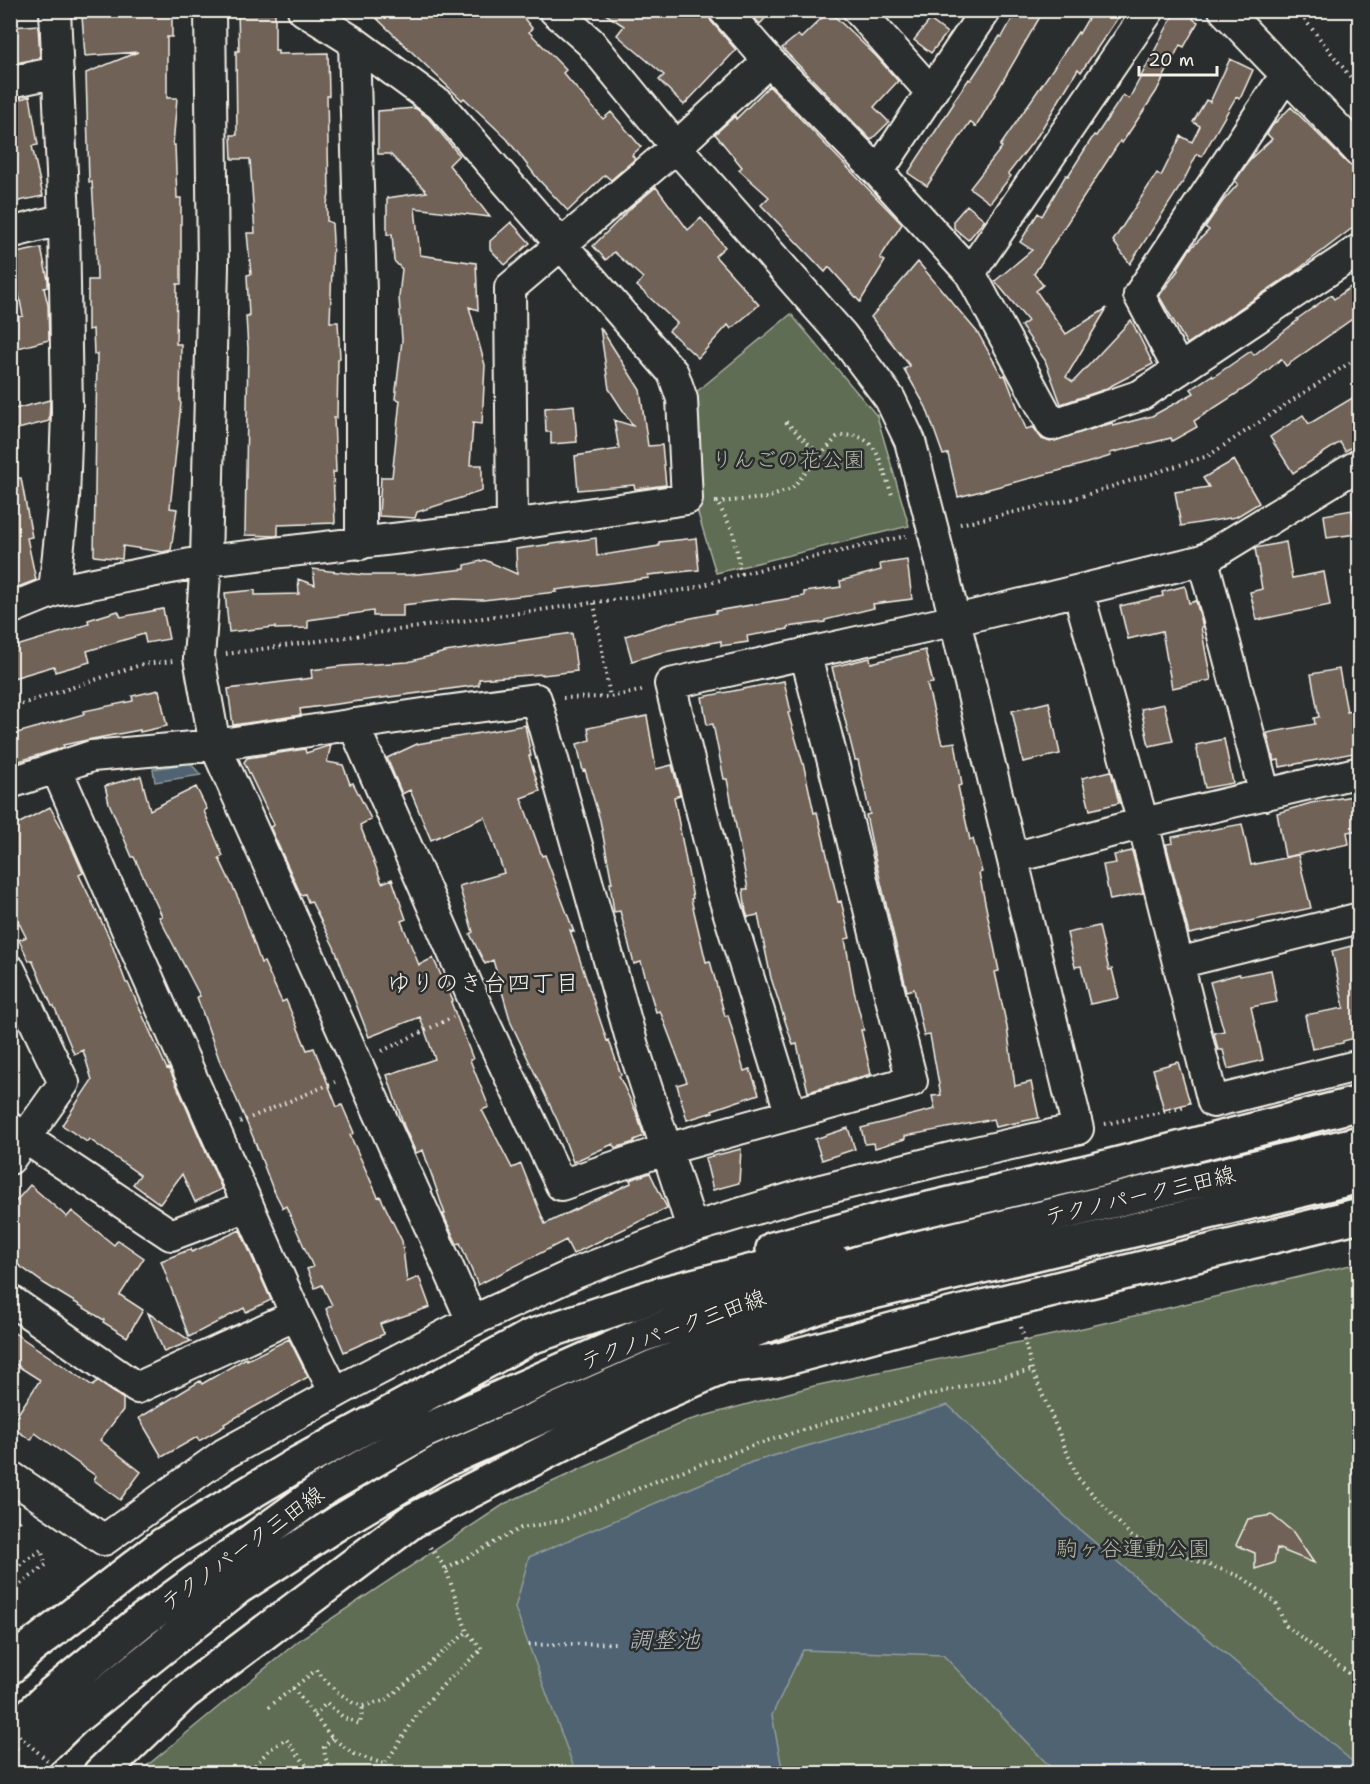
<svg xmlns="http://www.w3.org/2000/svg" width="1370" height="1784" font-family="'Shantell Sans','Klee One',sans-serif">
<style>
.green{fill:#5f6d55;stroke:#aaaf9e;stroke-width:1.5}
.water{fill:#4f6372;stroke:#919ca1;stroke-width:1.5}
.building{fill:#706256;stroke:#f4f1e8;stroke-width:1.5}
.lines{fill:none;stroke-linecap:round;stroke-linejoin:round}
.minor-casing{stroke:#f4f1e8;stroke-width:34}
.secondary-casing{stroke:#f4f1e8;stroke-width:38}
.path{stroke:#f4f1e8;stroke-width:4;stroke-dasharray:1.5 4.5;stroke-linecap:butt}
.minor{stroke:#2a2d2e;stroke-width:30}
.secondary{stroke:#2a2d2e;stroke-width:33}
.path-bridge{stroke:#f4f1e8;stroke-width:4;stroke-dasharray:1.5 4.5;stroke-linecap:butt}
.labels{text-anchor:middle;stroke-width:5;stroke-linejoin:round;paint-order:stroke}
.park-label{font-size:22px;fill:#b1b6a6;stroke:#2a2d2e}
.street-label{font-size:22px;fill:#f4f1e8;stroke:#2a2d2e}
.neighbourhood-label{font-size:24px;fill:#f4f1e8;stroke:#2a2d2e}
.water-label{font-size:24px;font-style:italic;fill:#b2b8b9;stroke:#2a2d2e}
</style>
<rect width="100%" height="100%" fill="#2a2d2e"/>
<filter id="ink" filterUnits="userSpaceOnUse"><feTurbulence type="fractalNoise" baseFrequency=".0167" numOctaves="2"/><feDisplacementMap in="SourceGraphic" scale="12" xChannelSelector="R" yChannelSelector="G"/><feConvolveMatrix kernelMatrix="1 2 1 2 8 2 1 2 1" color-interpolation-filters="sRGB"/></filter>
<g filter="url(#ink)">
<path class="green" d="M791,314l86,102 32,110 -193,47 -22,-73 1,-107z
M1359,1263v510l-1222,1 165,-136 204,-135 180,-82 128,-35 252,-54z"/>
<path class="water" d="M190,763l11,12 -46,7 -2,-13z
M948,1405l125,119 286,243v6h-303l-113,-118 -140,-5 -31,65 11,58h-207l-61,-165 14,-51 223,-95z"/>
<path class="building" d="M130,10h42v27h-5v61h10l-4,47h2l2,53h4v86h-4l-1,60h5l-1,58 1,1 -11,105 7,1 -6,41 -8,2 -40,-6 -1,13 -28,-3 3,-202h-3l-1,-25 -5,1v-50h9l-1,-37 -4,-61h-3l-3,-109 52,-21 -53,4 -3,-40z
M238,10h37v40h3v4l50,-1 1,43h-2l2,99 -2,8v18l5,2 1,18 -3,81h8l2,36 -2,1 -1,59h-3l2,54h-3l2,51 -57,2v10l-3,1 -30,-1 3,-187 -2,-32h3l-2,-41 4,-1 -4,-41h8l-5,-74h-18l-1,-24h6l-1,-84h3z
M368,10h149l15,18 -3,4 37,38 -3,3 40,46 8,-7 30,35 -9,8 3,4 -24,21 -6,-5 -37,36 -30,-32 -31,-40 -43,-41 -2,2z
M599,10h108l4,11 25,29 -52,55 -25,-25 5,-5 -47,-40 7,-9z
M747,10h26l-13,14z
M1017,10h27l-68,117 -6,-5 -43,64 -19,-13 46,-70 -1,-1 16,-23 2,1 29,-44 2,1z
M1093,10h30l-42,62 -3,-3 -40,66 -30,39 3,2 -21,27 -20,-15 32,-41 -2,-1 78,-114 1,2z
M1176,10h21l-4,9 5,3 -14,25 -4,-2 -24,47 -34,51 -2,-2 -86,133 9,11 -7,6 30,43 41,-26 -41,69 7,5 58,-62 22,44 -50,26 -42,14 -16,-44 -24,-34 7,-5 -33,-40 37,-31 -12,-8 18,-29 4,3 24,-41 2,1 26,-41 2,1 27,-41 6,4z
M829,11l47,45 22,25 -24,26 15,15 -18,18 -89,-92 16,-13 3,3z
M930,20l17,13 -16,20 -17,-13z
M38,25l2,33 -24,5 -4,-36z
M1230,59l23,11 -13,29 -4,-2 -34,59 -5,-2 -14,28 -53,82 -17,-23 44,-68 4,3 20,-40 11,6 8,-16 -7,-4 13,-22 4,2z
M769,86l133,138 -22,34 5,3 -25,41 -31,-35 -4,5 -64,-67 8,-8 -30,-27 3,-3 -27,-33 20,-18 1,3z
M30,96l8,49 -6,1 11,50 -29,6 -4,-15v-88l11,-2v2z
M1291,107l57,57 11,7v52l-59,45 -113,76 -28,-48 20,-27 -1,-1 12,-19 19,-19 -4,-3 18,-26 15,-17 -3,-3 16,-23 21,-19 -5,-5 5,-8z
M415,108l13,10 31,37 -10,10 41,52 -75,-9 5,47 56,8 2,47 -9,-3 16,58 -3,59 -9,-1 -3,42h12v26l-65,21 -2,6 -36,-2 2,-39h11l8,-77 -5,-1 7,-59 -3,-43 3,-28 -8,-8 -2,-27 -5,1v-37l40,-6 -37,-38h-12v-43z
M656,187l32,43 13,-12 24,29 -10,9 44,49 -28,24 -3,-4 -30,33 -29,-27 8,-8 -40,-37 6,-8 -29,-26 -8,8 -13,-14 39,-39z
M967,205l18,15 -17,20 -14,-12v-8z
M511,222l19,21 -25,22 -15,-16v-8z
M41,248l7,32v7l-4,1 4,17 1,35 -39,10v-28l9,-2 -1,-3 5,-1 -12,-62z
M918,262l60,71 24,43 3,-1 21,54 7,-2 9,12 8,3 62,-19 1,3 39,-10 42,-23 -3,-4 21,-14 1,2 38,-26 3,4 44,-35 -1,-1 34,-24 3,4 25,-18v33l-73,52 -5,-7 -31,26 -56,36 3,6 -25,14 -1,-3 -61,15 1,3 -34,10 -119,31 -10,-43 -5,1 -17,-48 -22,-38 6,-3 -39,-49z
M600,327l40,63 8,56 14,-1 4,40 -31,4 -1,-4 -56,5 -3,-34 44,-7 -5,-29 19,6 -24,-37z
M1359,394v49l-14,8 -5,-9 -47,31 -23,-36 33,-22 6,9z
M50,400l-1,21 -39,10v-21z
M574,405l3,37 -26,2v-12h-5l-1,-24z
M1234,460l25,43 -23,14 -55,9 -6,-34 34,-5 -6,-9z
M10,478h11l11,59 -5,1 9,42 -26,10z
M1352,510l4,24 -29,4 -3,-23z
M596,538l1,18 62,-10v-4l37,-4 3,32 -51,5 1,3 -94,12 2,2 -74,8 -30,-1 -50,6v11h-30v-5l-65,9v8l-33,1v-2l-46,5 -4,-39 30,-3v5l44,-1 -1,-15 17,6 -2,-16 51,6h46l55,-6v-4l20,-5 32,14 -1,-25z
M1286,542l6,36 32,-6 6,33 -73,15 -7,-28 12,-3 -7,-41z
M907,560l5,39 -39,5 1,4 -49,12v2l-37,5v2l-41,7 1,6 -27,4v-5l-62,12 -27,8 -7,-25 47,-14 44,-9v-2l88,-15v-4l37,-5 -1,-6 41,-11 -1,-6z
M1185,586l4,17 7,-2 7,26h-2l10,53 -39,8 -10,-57 -34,8 -8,-33 43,-10 -1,-4z
M163,609l6,30 -23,4 -2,-9 -57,17 3,11 -35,10 -1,-6 -44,13v-31l79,-24 -1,-4 30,-9 3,6z
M572,633l5,38 -34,4v-1l-64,5v6l-179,24 1,6 -68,10 -5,-36 84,-11 -1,-8 32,-4 65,-4 37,-10z
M925,650l8,33 -6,1 15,60 13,-2 7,43 -4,1 12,54 3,-1 9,33 -3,1 20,98 -4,1 12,55 8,59 16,-4 8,36 -44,9 -2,-8 -88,17v3l-30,9 -1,-5 -9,1 -4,-16 74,-19 -3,-13 9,-1 -11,-60 -6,1 -10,-47 -7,2 -32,-133 -9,-43 4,-1 -12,-54h-3l-23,-93 38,-9 1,5z
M1339,669l8,43 8,-2 4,24v18l-79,15 -1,-7 -5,1 -7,-28 48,-9 -1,-6 5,-1 -8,-43z
M784,681l7,31 -3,1 16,54 10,46 3,-1 21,90 3,-1 9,37 -5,1 9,52 10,39h-3l10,44 -63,18 -11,-48 -4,1 -22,-67 -13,-63 -10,2 -2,-5 -3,-23h5l-21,-110h-3l-11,-55 -6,1 -5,-28z
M159,690l8,36 -27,6v-2l-53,10 -24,5 1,2 -54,17v-29l74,-21v-3l49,-10 -1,-5z
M1049,702l11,52 -37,8 -11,-51z
M1164,704l9,37 -24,5 -8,-37z
M647,716l9,53 16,-4 8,30 -6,2 19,101 -2,1 15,63 4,-1 15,55 3,-1 16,56 6,-2 9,25 -47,16 1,2 -26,8 -10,-35 10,-3 -27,-71 -4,1 -15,-50 -7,2 -14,-53 -6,1 -4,-29h2l-12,-63 -15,-50 -2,1 -6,-27 13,-4 -2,-12z
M525,725l6,31h-2l11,35 -19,7 21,58 3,-1 29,77 -4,-2 37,111 2,-1 12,35 -2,1 17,36 8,24 -10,4v2l-19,6 -2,-4 -40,18 -15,-40 -47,-99 -18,-63 -8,4 -15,-30 3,-2 -14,-46 45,-13 -19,-56 -54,23 -21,-50 -8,4 -15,-36 30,-14z
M1224,739l9,44 -28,5 -9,-43z
M331,745l-4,17 16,3 7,19 3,-1 18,36 -11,6 22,58 10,-4 14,40 -5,2 18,44 14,-7 20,43 -2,1 22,57 -3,1 19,47 -7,3 30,58 9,-4 24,60 86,-41 -1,-3 20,-7 17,35 -94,46 -7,-14 -88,45 -18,-42 -3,1 -14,-30h2l-22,-64 -7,3 -12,-27 -17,-51 48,-16 -15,-42 -51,20 -35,-90 -23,-46 -3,1 -3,-8 -4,1 -31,-68 4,-2 -30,-63 3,-4 58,-9 1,4z
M1111,771l8,32 -29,7 -8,-32z
M141,776l9,34 46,-23 11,22 -3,2 19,45 -4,2 20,42 22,63 3,-1 18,40 4,-2 21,50 7,-2 23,59 5,-2 12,28 -4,2 28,62 2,-1 22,45 5,41 12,-5 11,30 -50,17 4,10 -40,18 -18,-43 6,-4 -10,-20 -7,3 -8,-19 6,-2 -27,-61 -3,2 -11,-21 -19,-50 -34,-78 -22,-62 3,-1 -41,-79 3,-1 -28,-59h-2l-23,-54 -4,-17z
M1359,795v35l-12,2 2,12 -64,13 -8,-44 34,-10z
M50,807l19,34 14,32 -4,2 30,62 17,46h2l39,86 2,-1 53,121 -27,13 -13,-28 -22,30 -27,-20 7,-9 -51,-36 -2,3 -25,-17 30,-45 -9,-30 -9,4 -20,-48h-2l-20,-46 -3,1 -10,-21 7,-3 -16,-32v-77z
M1242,824l9,41 47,-10 13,53 -122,26 -23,-90 7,-1 -1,-6z
M1132,851l11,42 -33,7 -7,-35 13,-2 -2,-8z
M1099,926l10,44 3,-1 7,29 -29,6 -9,-38 -6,1 -8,-34z
M1359,944v93l-16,4v2l-31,6 -7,-34 39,-7 -12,-57z
M1271,970l6,32 -26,5 12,53 -35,9 -5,-19h-5l-4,-17 10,-2 -14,-49 29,-8 1,2z
M1178,1062l12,41 -26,7 -11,-41z
M848,1128l7,21 -33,11 -7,-21z
M741,1149l-2,34 -26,7 -8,-32z
M30,1185l37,32 5,-6 42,34 4,-5 26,18 -24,37 23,15 -16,27 -24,-15 1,-2 -59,-36 -35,-25v-51z
M240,1230l31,70 -25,12 -2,-4 -55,29 -28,-76 30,-12 1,3z
M148,1313l43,28 -27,11z
M10,1330l83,56 4,-5 26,18v11l-23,30 41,32 -21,28 -26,-20 2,-4 -61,-43 -4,7 -21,-14 30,-46 -30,-19z
M289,1339l19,38 -84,47 1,2 -26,15 -2,-4 -35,20 -23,-39 61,-37 2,3 44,-26 1,2z
M1272,1515l21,17 21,31 -37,-15 -3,15 -19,6v-16l-19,-8 12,-26z"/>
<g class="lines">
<g class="minor-casing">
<path id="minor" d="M55,10l9,209
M210,10l3,256 -7,295 -7,97 16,87 257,576
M858,10l73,82
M1224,10l136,142
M354,42l7,251v251
M769,61l109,111 92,101 82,152 89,-30 219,-146
M10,82l48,-10
M878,172l108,-162
M10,233l54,-14 3,193 -3,87 -10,92
M970,273l179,-263
M1179,370l-40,-75 146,-219
M512,525l-2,-237 166,-141 93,-86 -45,-51
M1203,560l62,235
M1078,591l65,232 217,-51
M10,609l44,-18 152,-30 306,-36 175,-26 -5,-100 -9,-26 -233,-268 -86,-63 -51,-32
M353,724l123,281 85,180 106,-36 245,-68c-37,-142 -69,-286 -107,-428
M56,768l240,547
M10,783l82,-27 123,-11 208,-31 113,-15 97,347 59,182
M1013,858l130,-35 70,279 147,-37
M1178,963l182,-45
M10,970l54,113 -54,76
M791,1115l-71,-230 -50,-201 286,-64 247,-60 157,-96
M10,1128l161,107 77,-29
M10,1300l127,88 159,-73 39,78
M10,1476l94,64 120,-86 129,-71 119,-62 106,-49 114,-44 113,-34 153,-38 120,-27 -145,-599 -23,-89 -20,-42 -48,-64 -166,-188 -86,-105 -36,-32"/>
</g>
<g class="secondary-casing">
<path id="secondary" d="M773,1249l109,-29 209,-49 269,-68
M10,1667l19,-18 134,-104 136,-82 231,-126 127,-42 140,-35 37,1
M10,1734l42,-40 88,-72 183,-133 102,-58 217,-96 223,-74 271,-66 224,-52
M16,1774l57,-55 164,-131 102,-66 101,-60 213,-95 178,-65 529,-126
M100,1774l84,-81 228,-172 235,-121 76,-33 53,-6 142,-38 442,-108"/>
</g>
<path class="path" d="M1297,10l63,79
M786,422l35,34
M715,502h2l16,29 8,43
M717,502l50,-4 24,-9 46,-52c42,-10 44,31 56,60
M960,524l113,-25 135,-43 152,-100
M594,603l16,94
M226,654l464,-65 51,-15 165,-38
M563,698l47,-1 35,-7
M10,708l133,-44 31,-3
M382,1051l71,-34
M240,1122l95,-40
M1105,1124l81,-17
M1021,1327l11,43 46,108 54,59 110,40 34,26 9,22 75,57
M10,1537l12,-20
M446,1569l75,-41 40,-7 110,-46 89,-32 107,-33 165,-40
M10,1572l31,-22 5,15 -36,27
M529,1645l87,-2
M293,1688l39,50 22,16 30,10
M269,1707l47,-37 19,20 18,13 10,3 23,-6 81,-68
M314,1715l13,-12 17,15 16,6 3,-18
M332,1738l-8,9 1,10 8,17
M247,1774l22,-24 17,-11 27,35
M384,1774l1,-10 36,-55 24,-26 37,-34 -15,-17 -21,-63 -18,-25"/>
<use href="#minor" class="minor"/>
<use href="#secondary" class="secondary"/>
<path class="path-bridge" d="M10,1728l53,46"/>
</g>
</g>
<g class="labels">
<g class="park-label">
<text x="788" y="467">りんごの花公園</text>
<text x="1133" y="1556">駒ヶ谷運動公園</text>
</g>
<g class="street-label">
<text transform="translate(1140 1195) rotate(-13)" y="8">テクノパーク三田線</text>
<text transform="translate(673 1329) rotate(-20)" y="8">テクノパーク三田線</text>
<text transform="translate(242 1548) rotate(-36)" y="8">テクノパーク三田線</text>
</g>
<g class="neighbourhood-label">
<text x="483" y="991">ゆりのき台四丁目</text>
</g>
<g class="water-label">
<text x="664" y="1648">調整池</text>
</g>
</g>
<rect width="1370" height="1784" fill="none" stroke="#2a2d2e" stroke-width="36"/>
<rect x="18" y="18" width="1334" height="1748" fill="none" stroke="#f4f1e8" stroke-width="2" filter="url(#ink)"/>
<path d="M1139 66v9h78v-9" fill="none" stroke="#f4f1e8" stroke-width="3"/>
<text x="1148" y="66" font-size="18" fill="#f4f1e8" stroke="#2a2d2e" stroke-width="4.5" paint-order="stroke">20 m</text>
</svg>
